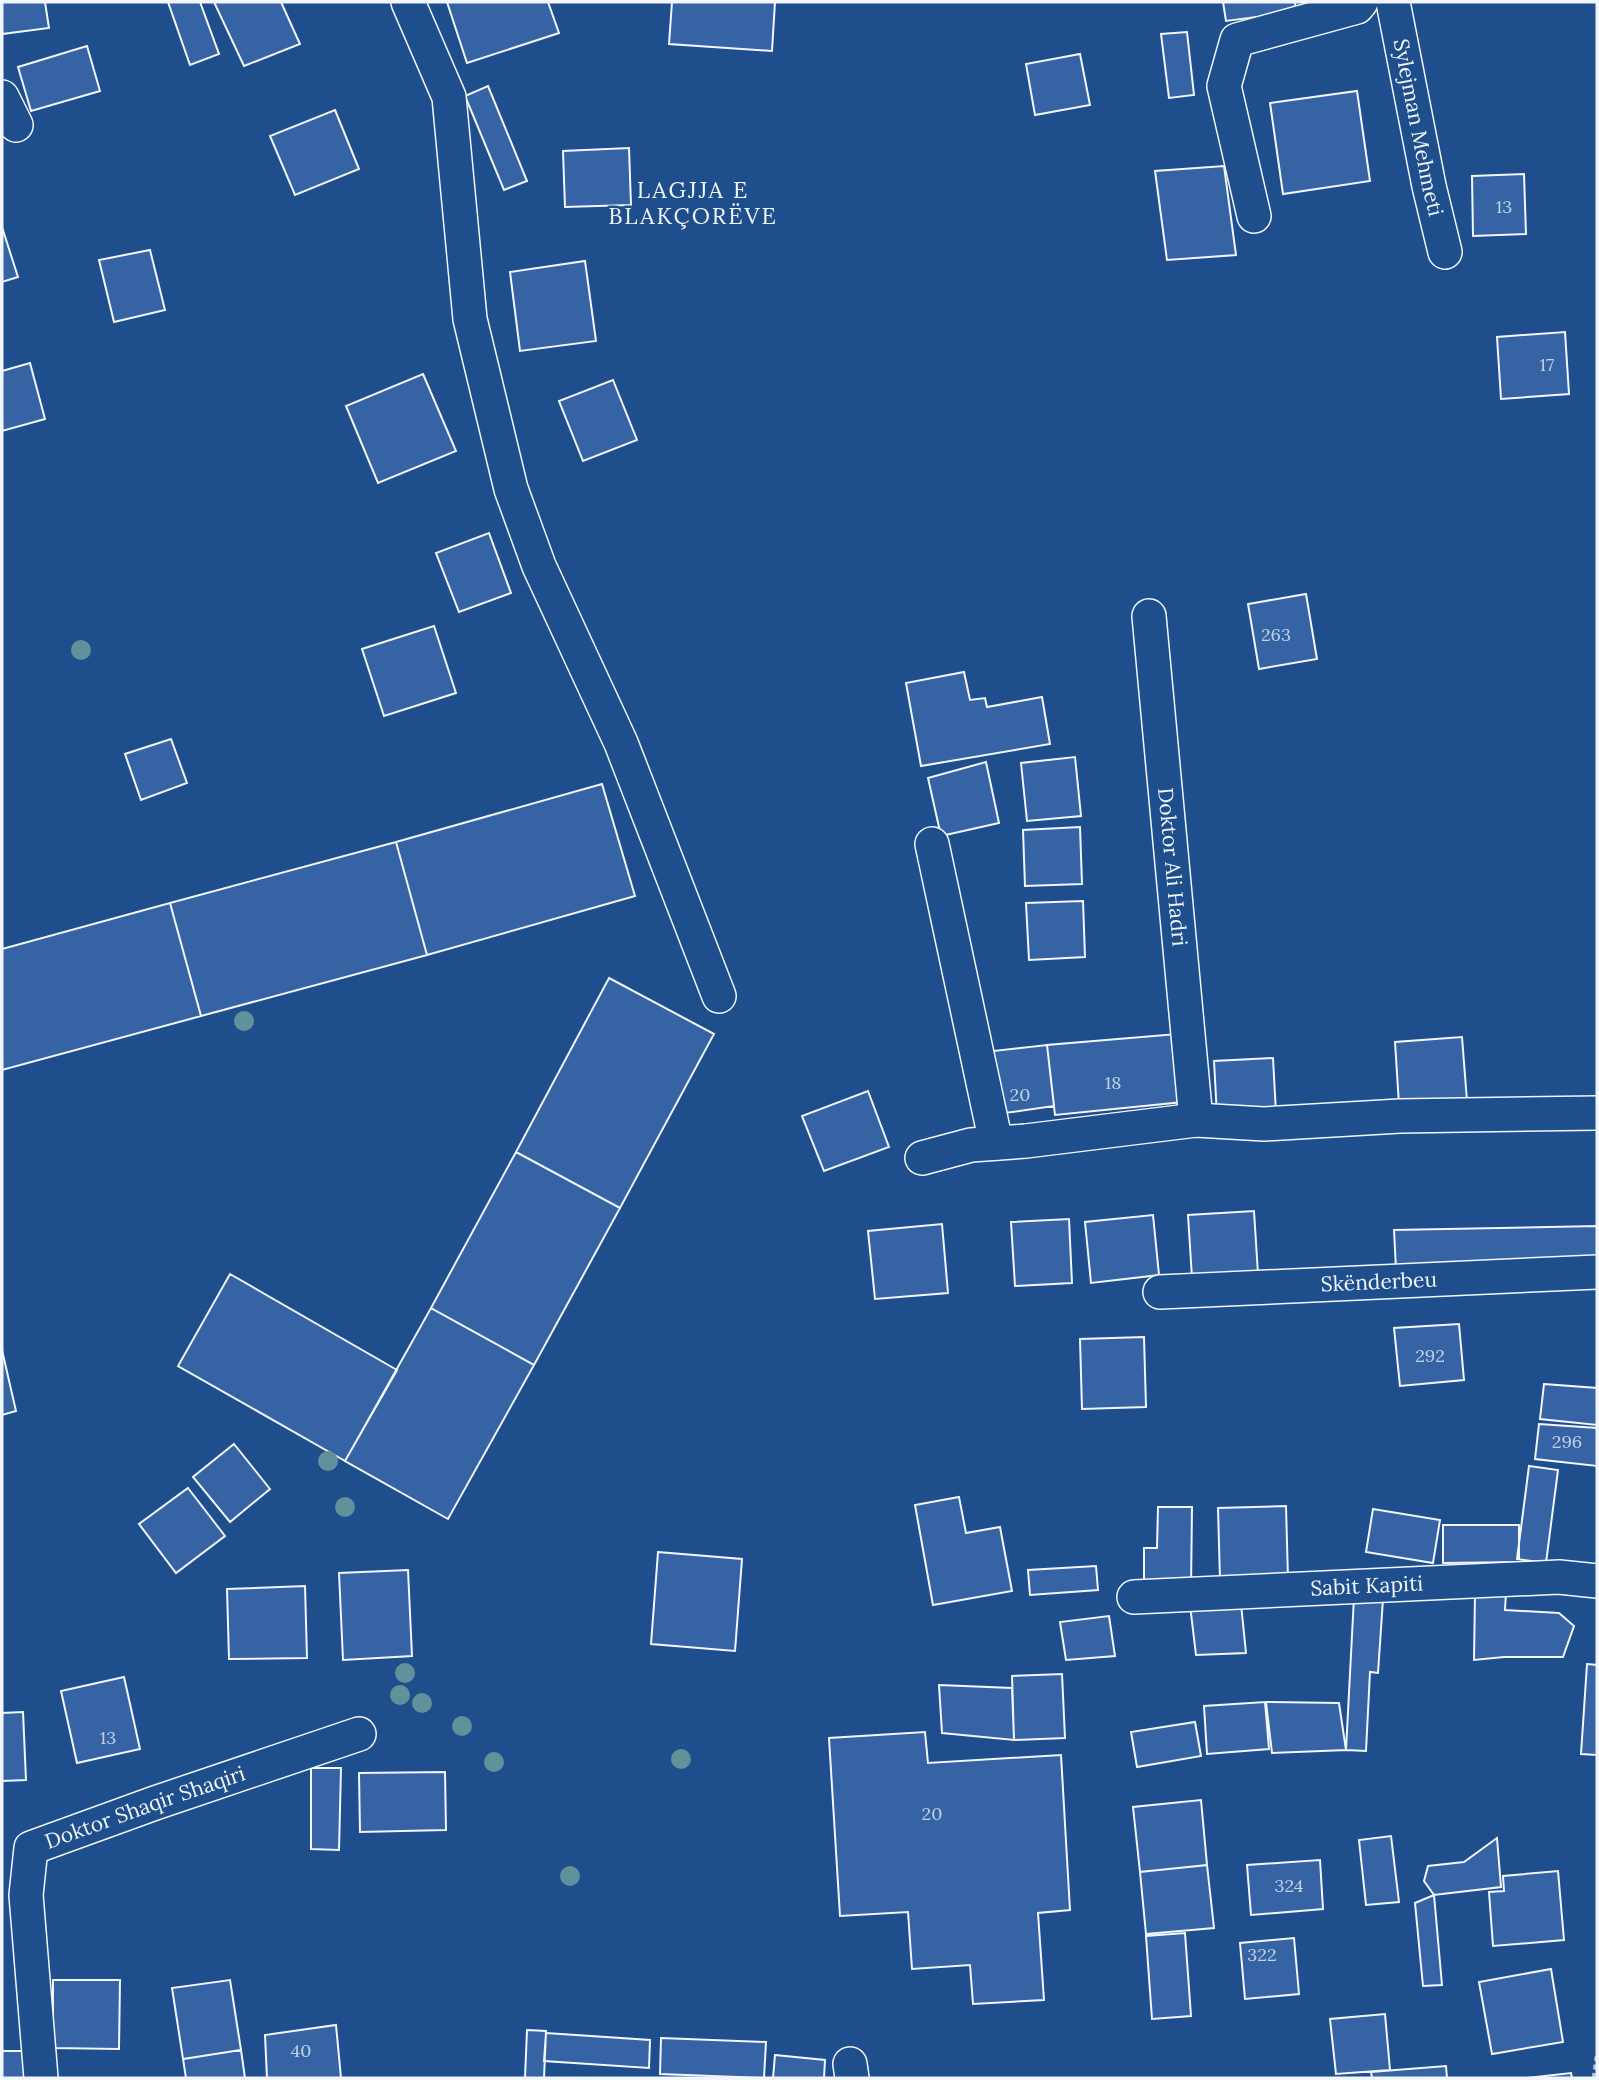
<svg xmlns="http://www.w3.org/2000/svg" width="1599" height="2080" font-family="Lora,serif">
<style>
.building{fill:#3563a3;stroke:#f2f6ff;stroke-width:2}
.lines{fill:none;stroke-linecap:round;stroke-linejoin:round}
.minor-casing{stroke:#f2f6ff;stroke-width:36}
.path{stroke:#b3c4dc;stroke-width:4.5;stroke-dasharray:5 3.5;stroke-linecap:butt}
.minor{stroke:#1f4e8c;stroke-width:33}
.tree{fill:#61919a}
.labels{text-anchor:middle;stroke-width:5;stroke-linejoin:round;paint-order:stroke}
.number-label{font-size:18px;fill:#c3d1e8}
.street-label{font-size:21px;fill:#f2f6ff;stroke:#1f4e8c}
.neighbourhood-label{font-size:23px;letter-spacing:2px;fill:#f2f6ff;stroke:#1f4e8c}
</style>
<rect width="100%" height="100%" fill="#1f4e8c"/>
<path class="building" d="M2,2h43l4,26 -47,6z
M168,2h32l19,52 -29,11z
M214,2h67l19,42 -56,22z
M447,2h101l11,31 -92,30z
M672,2h103l-3,49 -103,-7z
M1223,2h72l1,10 -70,9z
M1187,32l7,63 -25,3 -8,-64z
M87,46l13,45 -69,20 -13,-44z
M1080,54l10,51 -55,10 -9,-51z
M488,86l39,95 -23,9 -39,-94z
M1357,91l13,90 -87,13 -13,-91z
M335,110l24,59 -64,26 -25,-59z
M629,148l2,57 -66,2 -2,-56z
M1224,166l12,89 -69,5 -12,-89z
M1524,174l2,60 -53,2 -1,-60z
M2,227l16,50 -16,5z
M150,250l15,60 -51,12 -15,-62z
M585,261l11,80 -76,10 -10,-79z
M1565,332l4,62 -68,5 -4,-62z
M30,363l15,56 -43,12v-60z
M423,374l33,77 -78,32 -32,-77z
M613,380l24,60 -54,21 -24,-60z
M489,533l22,60 -52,19 -23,-59z
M1306,594l11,65 -58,10 -11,-65z
M434,626l22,67 -72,23 -22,-67z
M964,672l6,28 15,-2 2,9 55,-10 8,47 -129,22 -15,-83z
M171,739l16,44 -46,17 -16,-46z
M1075,757l6,59 -54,5 -6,-58z
M986,762l13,61 -58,13 -13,-58z
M602,784l33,112 -208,59 -31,-113z
M1080,827l2,57 -57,2 -2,-56z
M396,842l31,113 -226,61 -31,-113z
M1083,901l2,56 -56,3 -3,-57z
M170,903l31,113 -199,54v-121z
M609,978l105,56 -94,174 -104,-56z
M1177,1034l6,68 -128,13 -8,-70z
M1462,1037l5,64 -68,4 -4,-63z
M1047,1045l7,61 -49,7 -12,-62z
M1273,1058l3,55 -59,3 -3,-55z
M868,1091l21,56 -65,24 -22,-55z
M516,1152l104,56 -86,157 -103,-57z
M1254,1211l4,63 -66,4 -4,-63z
M1153,1215l6,60 -68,8 -6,-61z
M1069,1219l3,64 -57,3 -4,-64z
M942,1224l6,69 -73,6 -7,-68z
M1597,1226v39l-201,4 -2,-39z
M230,1274l167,96 -52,91 -167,-95z
M431,1308l103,57 -86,154 -103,-58z
M1459,1324l5,56 -64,6 -6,-58z
M1144,1337l2,70 -64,2 -2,-70z
M2,1350l14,61 -14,4z
M2,1350l14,61 -14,4z
M1544,1384l53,4v37l-57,-6z
M1539,1424l58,4v38l-62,-7z
M234,1444l36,45 -40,33 -37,-45z
M1529,1466l29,4 -12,93 -29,-4z
M188,1488l37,48 -49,37 -37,-49z
M959,1497l7,36 34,-6 12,64 -79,14 -18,-100z
M1286,1506l2,73 -68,1 -2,-72z
M1158,1507h34l-1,81 -47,-1v-39h13z
M1373,1509l67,11 -7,43 -67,-11z
M1443,1525h76v37l-76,1z
M658,1552l84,7 -7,92 -84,-7z
M1096,1566l2,24 -68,5 -2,-25z
M408,1570l4,86 -69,4 -4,-87z
M305,1586l2,72 -78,1 -2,-70z
M1506,1592l-1,18 54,3 15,13 -11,31h-59l-30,3 1,-67z
M1354,1597l29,2 -5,74 -8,-1 -4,79 -20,-1z
M1241,1604l5,49 -50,2 -6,-50z
M1109,1616l6,40 -49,4 -6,-38z
M1587,1664l10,1v90l-16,-1z
M1062,1674l3,64 -51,2 -2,-64z
M124,1677l16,72 -63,14 -16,-72z
M939,1685l73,3 2,52 -72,-7z
M1265,1702l4,47 -62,5 -3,-48z
M1266,1702l73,1 7,47 -74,3z
M23,1712l3,68 -24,1v-68z
M1195,1722l6,34 -64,11 -6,-35z
M925,1732l3,31 133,-8 9,155 -32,3 6,87 -71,4 -3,-39 -58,4 -4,-57 -68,4 -11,-178z
M311,1768h30l-2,82 -28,-1z
M445,1772l1,58 -86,2 -1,-59z
M1201,1800l6,65 -67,7 -7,-65z
M1391,1836l8,66 -33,3 -7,-65z
M1497,1838l4,49 -67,8 -10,-14 4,-15 36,-4z
M1320,1860l3,49 -72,6 -4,-50z
M1207,1865l7,63 -68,6 -6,-62z
M1558,1871l6,69 -71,6 -4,-54 15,-1 -1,-15z
M1434,1895l8,90 -19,1 -8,-83z
M1185,1933l6,83 -39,3 -6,-83z
M1294,1938l5,56 -54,5 -5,-56z
M1551,1969l12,73 -71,12 -13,-72z
M53,1980h67l-1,69 -66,-1z
M230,1980l11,70 -58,9 -11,-71z
M1385,2014l5,56 -54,4 -6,-55z
M336,2025l5,53h-74l-2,-43z
M527,2030l19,1 -2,47h-19z
M546,2033l104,7 -1,28 -105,-7z
M661,2038l105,4 -2,36 -104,-4z
M241,2050l4,28h-59l-3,-19z
M2,2051h22l1,27h-23z
M775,2055l50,5 -1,18h-51z
M1446,2066l1,12h-75l-1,-6z
M1571,2073l1,5h-45z"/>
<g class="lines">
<g class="minor-casing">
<g id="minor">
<path d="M408,2l41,95 21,222 41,170 28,77 82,177 98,253"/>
<path id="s1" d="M1393,2l36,184 16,66"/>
<path d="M2,97l14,28"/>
<path d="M1254,216l-30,-130 13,-46 120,-33 4,-5"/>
<path id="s2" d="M1149,616l47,504"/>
<path d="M932,844l64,299"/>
<path d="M922,1158l49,-13 55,-4 170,-21 68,4 136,-8 197,-3"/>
<path id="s3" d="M1160,1292l437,-20"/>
<path id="s4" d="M1134,1597l425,-20 38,4"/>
<path d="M850,2064l2,14"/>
<path id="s5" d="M41,2078l-15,-183 5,-47 124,-45 204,-69"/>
</g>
</g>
<path class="path" d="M1594,2078l3,-22"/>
<use href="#minor" class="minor"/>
</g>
<g class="tree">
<circle cx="81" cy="650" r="10"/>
<circle cx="244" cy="1021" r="10"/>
<circle cx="328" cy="1461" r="10"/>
<circle cx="345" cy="1507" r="10"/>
<circle cx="405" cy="1673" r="10"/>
<circle cx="400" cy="1695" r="10"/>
<circle cx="422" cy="1703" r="10"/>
<circle cx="462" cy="1726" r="10"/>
<circle cx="681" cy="1759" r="10"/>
<circle cx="494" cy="1762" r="10"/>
<circle cx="570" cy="1876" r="10"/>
</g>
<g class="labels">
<g class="number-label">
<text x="1504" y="213">13</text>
<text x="1547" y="371">17</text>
<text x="1276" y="641">263</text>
<text x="1113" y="1089">18</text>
<text x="1020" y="1101">20</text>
<text x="1430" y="1362">292</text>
<text x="1567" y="1448">296</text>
<text x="108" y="1744">13</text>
<text x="932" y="1820">20</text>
<text x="1289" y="1892">324</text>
<text x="1262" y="1961">322</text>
<text x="301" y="2057">40</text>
</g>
<g class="street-label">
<text dy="7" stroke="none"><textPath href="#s1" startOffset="128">Sylejman Mehmeti</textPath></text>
<text dy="7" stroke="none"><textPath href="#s2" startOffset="252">Doktor Ali Hadri</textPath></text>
<text dy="7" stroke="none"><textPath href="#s3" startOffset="219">Skënderbeu</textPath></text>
<text dy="7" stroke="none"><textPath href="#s4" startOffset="233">Sabit Kapiti</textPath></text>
<text dy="7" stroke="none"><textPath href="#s5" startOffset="352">Doktor Shaqir Shaqiri</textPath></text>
</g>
<g class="neighbourhood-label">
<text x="693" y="198">LAGJJA E<tspan x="693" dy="26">BLAKÇORËVE</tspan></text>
</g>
</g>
<rect width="1599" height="2080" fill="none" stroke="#f2f6ff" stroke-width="7"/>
</svg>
